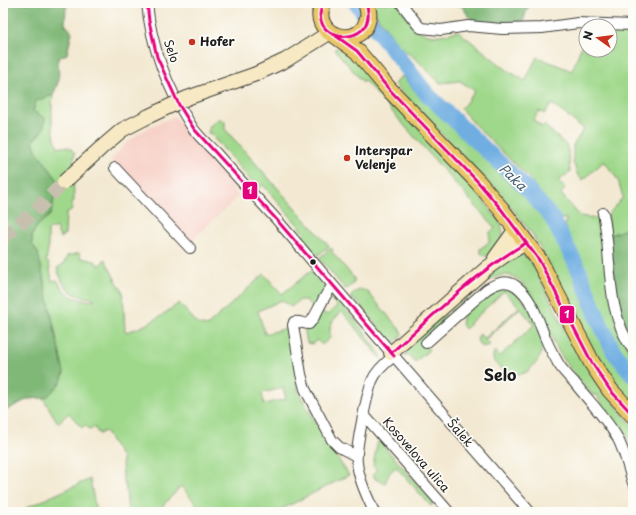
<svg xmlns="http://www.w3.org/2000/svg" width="636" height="515" font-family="'Playpen Sans',sans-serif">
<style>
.built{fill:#f7d1c8}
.green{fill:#9fd88b;stroke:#5e7a54;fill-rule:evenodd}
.forest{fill:#7fb877;stroke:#4e6a4a}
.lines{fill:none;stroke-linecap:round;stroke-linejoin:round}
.river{stroke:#70aee2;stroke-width:16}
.secondary-tunnel{stroke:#c8c0ae;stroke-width:14;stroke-dasharray:14 7;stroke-linecap:butt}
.street-casing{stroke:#3c3b37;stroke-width:12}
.secondary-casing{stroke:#3c3b37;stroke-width:16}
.primary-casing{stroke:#3c3b37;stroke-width:18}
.street{stroke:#fff;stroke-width:10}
.secondary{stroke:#f6e9c3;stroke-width:14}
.primary{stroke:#e9c769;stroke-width:16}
.secondary-bridge-casing{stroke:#3c3b37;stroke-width:16;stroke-linecap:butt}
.secondary-bridge{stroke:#f6e9c3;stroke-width:14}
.bus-1-casing{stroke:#fdfcf7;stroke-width:6}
.bus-1{stroke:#e5007d;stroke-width:3}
.poi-dot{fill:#c8321e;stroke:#fdfcf7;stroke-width:1.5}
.bus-dot{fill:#1c1c1c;stroke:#fdfcf7;stroke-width:1.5}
.labels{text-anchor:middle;stroke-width:3.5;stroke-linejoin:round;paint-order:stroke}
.poi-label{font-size:12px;font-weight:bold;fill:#1c1c1c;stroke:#fdfcf7;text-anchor:start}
.street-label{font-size:12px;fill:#1c1c1c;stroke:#fdfcf7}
.water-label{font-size:13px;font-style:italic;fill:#425e75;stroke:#fdfcf7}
.district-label{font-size:16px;font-weight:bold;fill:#1c1c1c;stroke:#fdfcf7}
.line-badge{stroke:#fdfcf7;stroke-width:1.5}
.badge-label{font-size:11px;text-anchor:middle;font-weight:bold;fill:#fff}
</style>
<rect width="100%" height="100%" fill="#fdfcf7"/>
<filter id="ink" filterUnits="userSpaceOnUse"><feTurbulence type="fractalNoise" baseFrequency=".025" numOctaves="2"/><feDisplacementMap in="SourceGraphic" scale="8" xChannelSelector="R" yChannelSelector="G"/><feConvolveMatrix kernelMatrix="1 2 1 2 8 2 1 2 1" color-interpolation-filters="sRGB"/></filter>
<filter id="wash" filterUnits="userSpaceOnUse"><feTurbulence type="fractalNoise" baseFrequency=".012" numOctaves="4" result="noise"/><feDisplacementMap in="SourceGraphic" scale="16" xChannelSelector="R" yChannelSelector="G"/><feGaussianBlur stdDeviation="0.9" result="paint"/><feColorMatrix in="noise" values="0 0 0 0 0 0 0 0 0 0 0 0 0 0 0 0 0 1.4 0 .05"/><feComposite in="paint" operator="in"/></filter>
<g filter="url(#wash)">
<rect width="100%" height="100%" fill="#f3e9d2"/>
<path class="built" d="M174,116l63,69 -5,4 7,7 -50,47 -78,-83 15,-17 18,-13z"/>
<path class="green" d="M368,3h29c21,29 23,39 61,28l49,39 18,11 12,-24 35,14 14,-37v16h24v-22l23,2v194c-6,6 -15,8 -23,11l-2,-20 15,-18 -5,-17 -14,-19 -21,19 -5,-4 -5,-14v-17l11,-16 -32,-25 -8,10 -5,-3 -6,9 9,7 2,-2 22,20 2,6 2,21 -12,9 7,7 -4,6 19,22 21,3 27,130 5,6v16c-12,-15 -22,-30 -30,-48l3,-3 -25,-53 1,-5 -14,-26 -3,-11 1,-6 -12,-1 -24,-29 3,-7 -55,-54 -17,-19 14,-18 -15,-10 -20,2 -23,-23 -18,-14z
M341,47l6,2 115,125 35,44c12,18 4,24 -8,39 -5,-1 -9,-2 -9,-8l9,-7 1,-10 5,-4 -131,-148 -1,2 -29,-33z
M402,76l20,23 31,29 53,46 19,19 21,25 23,41 31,72 14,26 19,24v25l-30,-38 -56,-108 -15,-26 -25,-32 -113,-118z
M53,95c-2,18 -2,34 5,52h11l6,6 -2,10 1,38 -2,2v7l-6,3 -1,21 -5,4 -4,-11 -8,3v20l-2,11 3,2 3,18 5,-1c11,18 16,19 37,21v-3c-22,0 -31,-10 -37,-30l7,-4 3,-8 12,-3 2,5 14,3 4,5 6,-7 10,20 8,13 2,40c20,-4 38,-17 54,-29l19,21 9,2 57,-52 18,20 29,-23 16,18 -12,22 -9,-11h-6l-9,7 -9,-7 -24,11 7,23 23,-6 10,46v17l29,52 22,32 -73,37h-73l-22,-26 -24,26h-29l-2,-23 -3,-10 -1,-21 -17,-27 -6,3 -5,-7 -3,3 -6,-5 -3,3 -13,-15 -11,10 -15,-25 5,-2 16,-23 -26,-120 -6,-9v-9l5,-9 14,-12 4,-21 6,-8 -25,-35 -3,-9 11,-13 -11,-17 3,-10zM283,388l3,11 -22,5 -2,-11z
M218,119l5,1 2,2v7l104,117 -12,10 -17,-18 5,-5 -42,-48 -5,4 -36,-42v-1l-6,-5 -4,-7 -4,-1 2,-7z
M331,248l2,2 -1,2 22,26v5l-6,5 -3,1 -26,-31z
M520,253l11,8 38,76 12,20 25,35 26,33 1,23 -7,-14 -27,-34 -1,-5h-6c-10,-13 -21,-25 -30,-38 -13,-20 -26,-64 -43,-77 -4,-3 -9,-5 -14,-5 -19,1 -41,27 -53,39l-3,-3 7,-4 46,-43z
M504,287c18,7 24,19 32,35 7,16 10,33 -4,45 -4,4 -7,7 -13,7 -11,0 -33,-10 -24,-23l5,5 34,-31 -14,-17 -35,32 5,5 -3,2 -7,-1c-3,-4 -4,-8 0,-12l4,5 35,-32 -15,-16 -34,32 1,1 -6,5c-4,-5 -4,-8 -2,-14l27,-23z
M359,290h4l4,1 34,40 1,4 -7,7 -5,1 -7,-5 2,-2 -29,-36 -3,2 -2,-4 1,-4z
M330,293h2l24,28 25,34v4l-39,-48c-8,9 -15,13 -11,26l-9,8 -5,-5 -5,4 -5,-1 -3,-17 17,-14h2l4,3 10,-9 -7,-8 2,-2z
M446,314l3,3 -27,25 7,8 -14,12 -7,-8 -3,2v-5l-2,-2z
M379,435l5,6 -2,3 52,59 -3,3 -35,-39 -6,5 -5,11 -10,-4 -2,-5 4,-3 -4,-6z
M90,479l6,33h-68l-2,-4z"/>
<path class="forest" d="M3,3h68l-5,5 -1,16 7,8 -5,22 -9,4 1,22 -6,15 -17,6 -3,10 12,7 -1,10 -11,13 3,9 25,35 -6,8 -4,21 -14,12 -5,9v9l6,9 26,120 -3,9 -13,14 -5,2 -15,1 -25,13z
M438,3h95l-6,6 -5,17 -46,-4 -7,-5 -7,-11z
M633,224v121l-16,-38 -7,-72 11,-4z"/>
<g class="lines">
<path class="river" d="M356,3l71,91 102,97 23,27 26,50 21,53 15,31 19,23"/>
</g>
</g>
<g filter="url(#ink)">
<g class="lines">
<path class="secondary-tunnel" d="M3,237c22,-16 42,-35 61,-55"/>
<g class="street-casing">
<path id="street" d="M147,3c4,45 21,86 45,124 6,9 16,18 24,26 20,23 41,45 61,67 84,98 168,196 253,292
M401,3l16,21 4,4 20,2 27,-4 34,3 40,-1 36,-5 55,2
M115,168l75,80
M603,213c10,46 1,97 30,137
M333,286c-11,10 -14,27 -24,38 -5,0 -9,-3 -15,-2l-1,3 8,49 4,15 27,51 7,7 17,9
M426,343l61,-54c10,-6 19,-10 29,-3 18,13 23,39 32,58 3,7 7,13 10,19 4,7 10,13 16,19 14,18 31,35 43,55 8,15 11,30 16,46
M364,415l85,97
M374,512c-7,-16 -15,-32 -17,-49 -2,-14 10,-68 15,-82 4,-10 13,-18 22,-25"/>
</g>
<g class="secondary-casing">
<path id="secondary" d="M256,74l30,-14 43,-27
M495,258l21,-29
M391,353l96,-85 18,-13 21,-12"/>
</g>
<g class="primary-casing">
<path id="primary" d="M323,3c-15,34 39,49 45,15 1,-5 0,-10 -2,-15
M336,36l21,15 31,37 90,94 23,27 38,51 53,103 18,27 23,25"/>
</g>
<use href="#street" class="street"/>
<use href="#secondary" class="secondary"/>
<use href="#primary" class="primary"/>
<g class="secondary-bridge-casing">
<path id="secondary-bridge" d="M64,182l37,-34 21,-18 27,-14 38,-18 69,-24"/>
</g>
<use href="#secondary-bridge" class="secondary-bridge"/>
<g class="bus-1-casing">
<path id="bus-1" d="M147,3l2,18 8,36 22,48 15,24 82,90 118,137
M323,3c-1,4 -3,8 -3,12 2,33 60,27 46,-12
M336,36l21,15 31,37 90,94 23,27 38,51 53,103 18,27 23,25
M391,353c43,-38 85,-81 135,-110"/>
</g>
<use href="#bus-1" class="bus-1"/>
</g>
</g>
<g class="poi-dot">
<circle cx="192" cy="42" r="4"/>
<circle cx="347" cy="158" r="4"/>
</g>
<circle class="bus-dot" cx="313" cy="262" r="3.5"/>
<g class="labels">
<g class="poi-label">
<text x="200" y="46">Hofer</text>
<text x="355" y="155">Interspar<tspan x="355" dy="14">Velenje</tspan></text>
</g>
<g class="street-label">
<text transform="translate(171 51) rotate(71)" y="4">Selo</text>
<text transform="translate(460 433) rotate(49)" y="4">Šalek</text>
<text transform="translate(416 455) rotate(49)" y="4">Kosovelova ulica</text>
</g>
<g class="water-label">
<text transform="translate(513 177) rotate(44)" y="5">Paka</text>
</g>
<g class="district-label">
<text x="500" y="381">Selo</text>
</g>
</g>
<g class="line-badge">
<rect x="242" y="181" width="16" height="19" rx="4" fill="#e5007d"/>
<rect x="559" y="305" width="16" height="19" rx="4" fill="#e5007d"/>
</g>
<g class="badge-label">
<text x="250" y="194">1</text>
<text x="567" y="318">1</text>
</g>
<rect width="636" height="515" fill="none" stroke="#fdfcf7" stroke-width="16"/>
<g transform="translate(598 38) rotate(284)"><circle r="19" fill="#fdfcf7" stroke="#a3a29f"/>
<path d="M0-3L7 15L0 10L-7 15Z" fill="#c8321e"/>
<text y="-6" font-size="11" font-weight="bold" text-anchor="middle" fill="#1c1c1c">N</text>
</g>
</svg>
